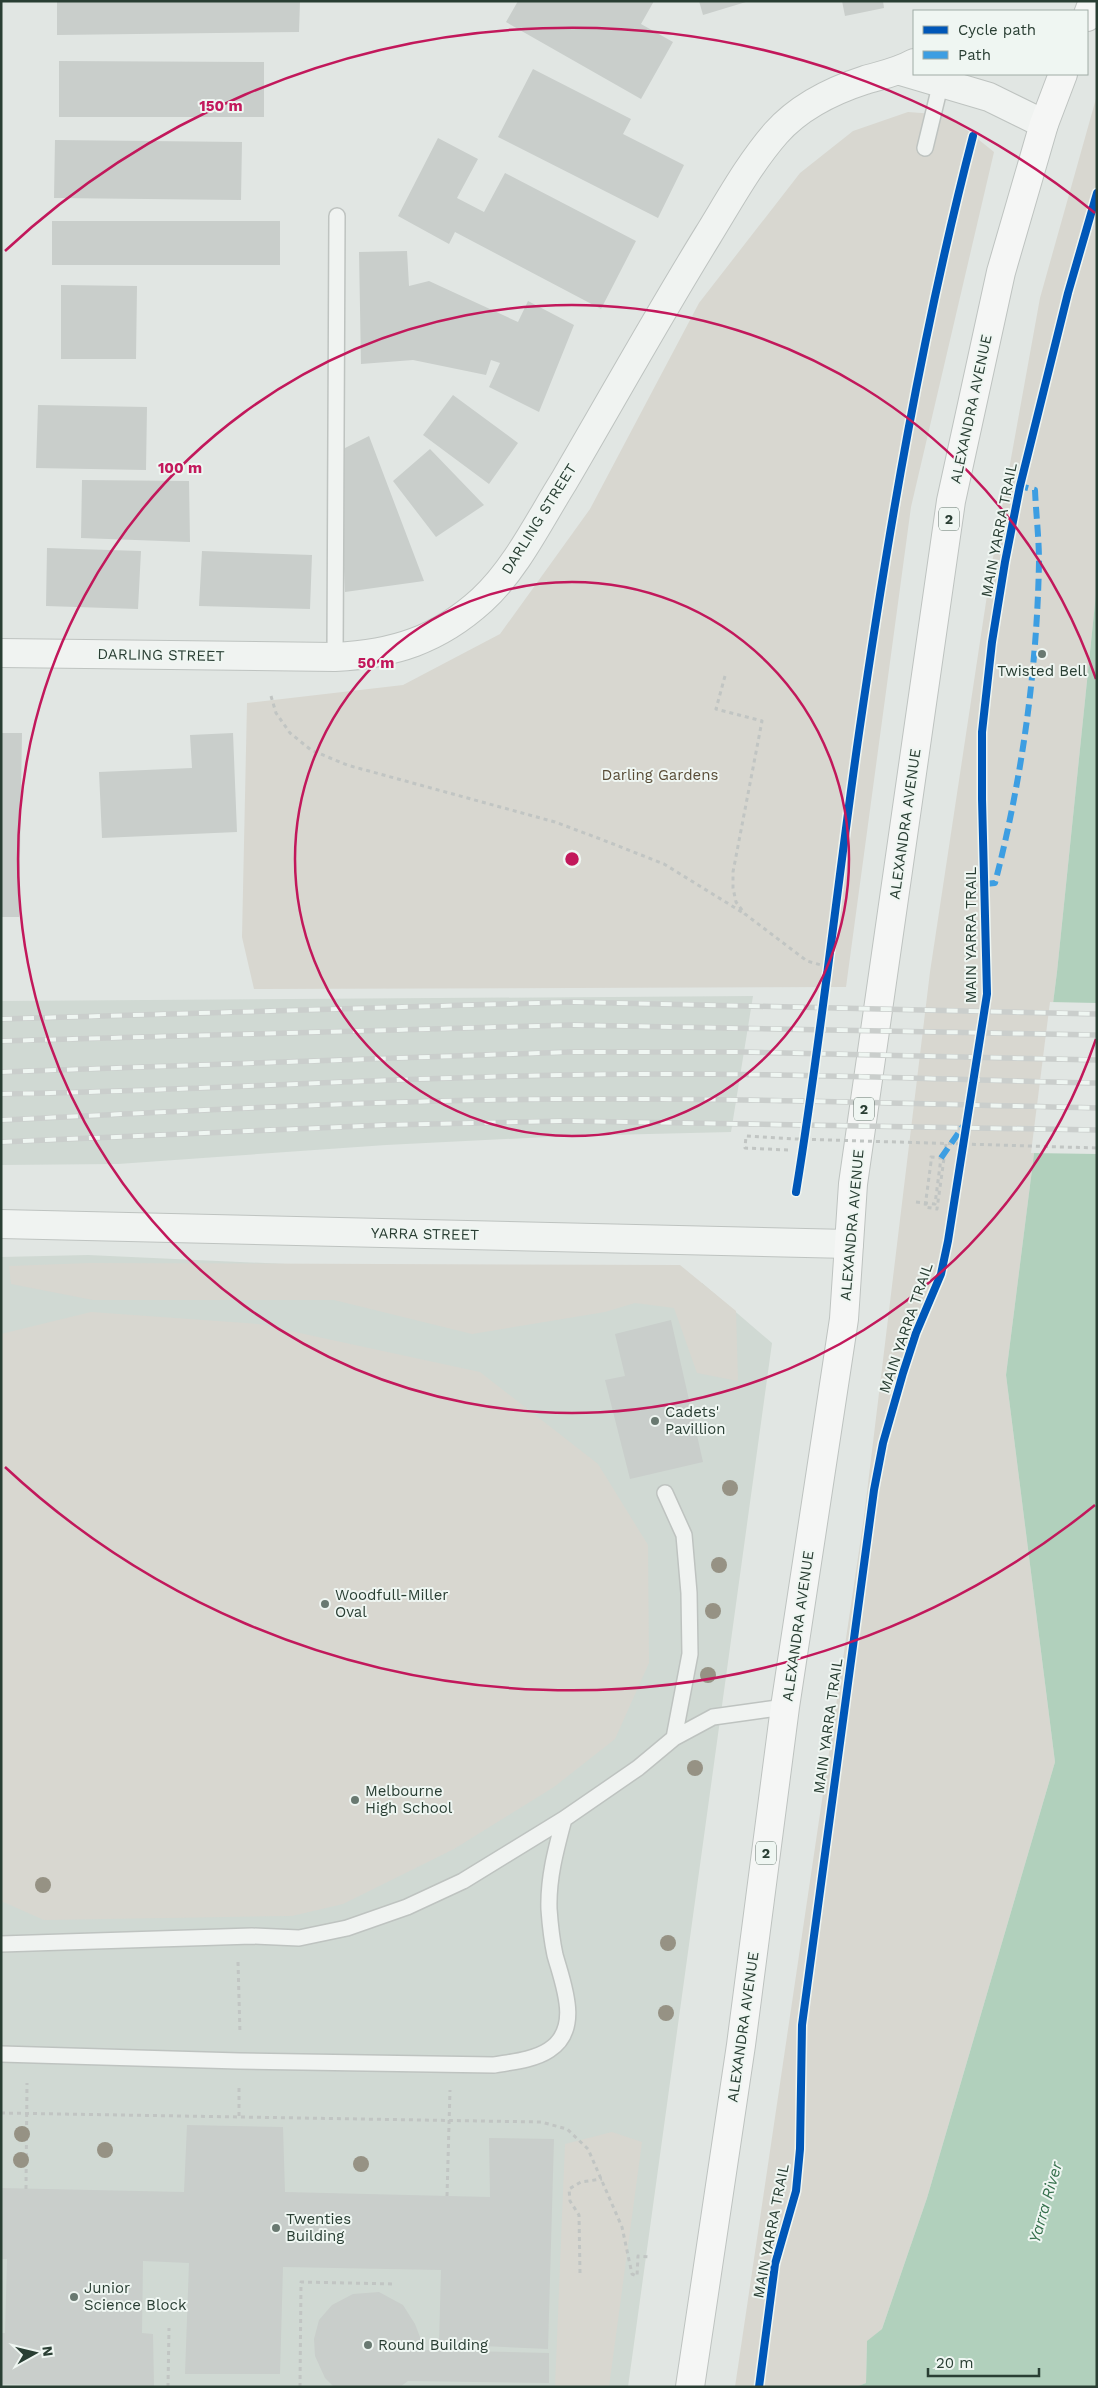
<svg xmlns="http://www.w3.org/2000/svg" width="1098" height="2388" font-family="'Work Sans',sans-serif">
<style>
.built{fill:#d0d9d3}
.green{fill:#d8d7d0}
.water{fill:#b1d0bc}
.pier{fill:#e1e6e3}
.building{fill:#c9cecb}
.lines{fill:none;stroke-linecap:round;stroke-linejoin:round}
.service-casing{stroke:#bec3c0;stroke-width:18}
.minor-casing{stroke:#bec3c0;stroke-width:30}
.tertiary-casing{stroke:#bec3c0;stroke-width:30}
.primary-casing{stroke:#bec3c0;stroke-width:30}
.path{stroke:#c1c5c3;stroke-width:3;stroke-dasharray:4 4;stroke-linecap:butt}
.service{stroke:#f0f3f1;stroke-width:15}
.minor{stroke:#f0f3f1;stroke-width:28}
.tertiary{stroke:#f0f3f1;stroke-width:28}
.primary{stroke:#f5f6f5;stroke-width:28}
.rail-casing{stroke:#cacecc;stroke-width:5.5}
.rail{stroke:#eff6f2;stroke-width:4;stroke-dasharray:11;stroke-linecap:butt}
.path-bridge{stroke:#c1c5c3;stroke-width:3;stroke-dasharray:4 4;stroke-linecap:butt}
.quiet{stroke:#3d9ee2;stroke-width:6;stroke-dasharray:12 6;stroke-linecap:butt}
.cycleway-casing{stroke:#eff6f2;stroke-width:11}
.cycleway{stroke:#0057b8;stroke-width:8}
.tree{fill:#969284}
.ring{fill:none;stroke:#c2185b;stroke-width:2.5}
.poi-dot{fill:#697971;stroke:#eff6f2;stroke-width:2}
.labels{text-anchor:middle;stroke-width:4;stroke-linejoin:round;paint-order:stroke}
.shield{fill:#eff6f2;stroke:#64756c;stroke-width:1}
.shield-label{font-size:14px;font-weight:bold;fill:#293e33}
.street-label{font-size:15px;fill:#293e33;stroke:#eff6f2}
.poi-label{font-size:15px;fill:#293e33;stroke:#eff6f2;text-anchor:start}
.park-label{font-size:15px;fill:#594d37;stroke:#eff6f2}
.water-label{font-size:16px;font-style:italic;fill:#35704c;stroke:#eff6f2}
.centre{fill:#c2185b;stroke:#eff6f2;stroke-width:2.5}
.ring-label{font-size:15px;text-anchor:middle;font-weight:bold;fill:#c2185b;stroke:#eff6f2;stroke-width:4;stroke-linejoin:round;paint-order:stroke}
</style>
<rect width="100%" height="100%" fill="#e1e6e3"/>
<path class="built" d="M753,996l-22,136 -164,4 -181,9 -268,19 -117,1v-164z
M88,1255l614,28 70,60 -144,1044h-627v-1130z"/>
<path class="green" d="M1097,95v489l-40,388 -51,403 49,387 -128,436 -45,131 -15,13 -1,41 -10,4h-121l129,-870 66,-545 61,-403 49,-271z
M908,112l40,3 46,37 -83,355 -65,480 -592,2 -12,-52 5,-234 156,-18 97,-51 90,-125 109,-206 101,-130 53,-42z
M90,1263l590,2 56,46 2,70 -41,-8 -23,-65 -39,-5 -30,9 -133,22 -138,-34h-241l-82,-16 -2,-18z
M91,1312l167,12 222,48 118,92 50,81 1,118 -34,76 -61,48 -100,62 -111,55 -51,12 -248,4 -43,-19v-567z
M612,2132l30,10 -33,245h-54l10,-243z"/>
<path class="water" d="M1097,584v1803h-241l10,-4 1,-42 15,-12 45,-131 128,-436 -49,-387 51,-403z"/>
<path class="pier" d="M1050,1002l47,1v151l-66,-1z"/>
<path class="building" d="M57,1h243l-1,31 -242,3z
M518,1h136l-13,23 32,18 -32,57 -135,-77z
M699,1h47v1l-43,13z
M842,1h41l1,7 -39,8z
M59,61l205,1v55h-205z
M533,69l98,50 -8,15 61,31 -26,53 -160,-81z
M438,138l40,21 -21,39 27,14 21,-39 131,68 -35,68 -146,-77 -6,12 -51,-28z
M55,140l187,2 -1,58 -187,-2z
M52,221h228v44h-228z
M407,251l2,35 20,-5 89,41 10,-21 46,24 -35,87 -50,-25 11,-24 -9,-3 -5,15 -73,-15 -52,4 -2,-112z
M61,285l76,1 -1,73h-75z
M453,395l65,48 -29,41 -66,-49z
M38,405l109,2 -1,63 -110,-2z
M369,436l55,145 -79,11 -6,-141z
M430,449l54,56 -48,32 -43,-56z
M82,480l107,1 1,61 -109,-4z
M47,548l94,3 -3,58 -92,-3z
M202,551l110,4 -2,54 -111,-3z
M1,733h21l-3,184h-18z
M233,733l4,99 -135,6 -3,-66 93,-4 -2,-33z
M671,1320l32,142 -73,17 -25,-99 20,-4 -10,-42z
M187,2125l96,2 2,65 205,5 -1,-59 65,1 -6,210 -109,-5 2,-74 -158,-3 -3,107h-95l4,-111 -46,-2 -1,72 11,1 1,52 -153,-2v-51h4l2,-74h-6v-71l183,4z
M379,2292l24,13 12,19 5,13 1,13 128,3v30l-141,-2 -8,6h-66l-9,-9 -10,-22 -1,-17 5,-19 13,-15 21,-11z"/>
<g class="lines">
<g class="service-casing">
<path id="service" d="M925,148l16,-66
M335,657l2,-441
M665,1493l19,42 5,58 1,61 -16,84
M1,1944l251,-8 47,2 48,-10 60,-21 56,-26 101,-62 74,-51 36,-30 39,-21 72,-10
M1,2054l238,7 255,4c17,-3 40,-5 55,-15 33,-21 14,-66 6,-95 -3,-14 -5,-32 -6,-46 -1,-31 7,-60 15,-90"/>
</g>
<g class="minor-casing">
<path id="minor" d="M1,1224l848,20"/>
</g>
<g class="tertiary-casing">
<path id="tertiary" d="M901,71l88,26 55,27
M1,653l334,4c59,-3 103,-17 147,-57 34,-31 58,-81 82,-119 48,-82 94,-165 144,-246 21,-34 41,-71 68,-102 23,-26 55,-42 89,-53 17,-5 33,-8 49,-17"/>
</g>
<g class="primary-casing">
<path id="primary" d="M1087,17l6,-16
M690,2387l51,-342 44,-338 59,-388 9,-135 98,-683 50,-229 43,-148 19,-50"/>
</g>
<path class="path" d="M725,676l-9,33 46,12 -29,151v16l3,14 9,12 62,47 21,6
M271,696l5,17 14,20 21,17 36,15 208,57 48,18 61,24 81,50
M788,1150l-43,-2 1,-12 50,3
M916,1202l19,2 6,-46 -10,-1v5
M238,1962l2,72
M239,2088v29
M1,2113l540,9 26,7 21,20 34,78 10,47 5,2 1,-20 12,1
M26,2189l1,-106
M447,2196l3,-106
M580,2273l-1,-58 -9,-14 -1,-12 12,-7 21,-3
M168,2387l1,-59
M300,2387l1,-105 93,2"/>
<use href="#service" class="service"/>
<use href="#minor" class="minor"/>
<use href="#tertiary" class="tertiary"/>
<use href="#primary" class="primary"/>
<g class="rail-casing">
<path id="rail" d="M1,1019l570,-17 526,12
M1,1041l570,-16 526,10
M1,1072l569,-20h174l353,8
M1,1094c189,-3 378,-16 567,-19 176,-4 353,4 529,8
M1,1120c189,-9 378,-20 567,-21 176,-1 353,5 529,9
M1,1142l385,-17 181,-4 530,9"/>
</g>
<use href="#rail" class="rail"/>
<path class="path-bridge" d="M796,1139l301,9
M931,1162l-6,45 12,2 9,-65"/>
<path class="quiet" d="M985,884l10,-1c27,-104 42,-213 44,-321 0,-24 -3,-48 -4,-72l-15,-4
M941,1158l23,-33"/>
<g class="cycleway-casing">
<path id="cycleway" d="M796,1192c25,-152 41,-306 63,-459 29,-200 63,-401 114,-597
M759,2387l16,-123 21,-73 4,-42 2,-124 72,-535 9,-47 20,-70 13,-40 25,-59 7,-33 39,-247 -5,-195v-67l10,-90 13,-80 15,-76 48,-193 29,-100"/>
</g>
<use href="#cycleway" class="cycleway"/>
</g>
<g class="tree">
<circle cx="730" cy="1488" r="8"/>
<circle cx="719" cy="1565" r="8"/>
<circle cx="713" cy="1611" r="8"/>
<circle cx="708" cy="1675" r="8"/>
<circle cx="695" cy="1768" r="8"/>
<circle cx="43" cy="1885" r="8"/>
<circle cx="668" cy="1943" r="8"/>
<circle cx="666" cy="2013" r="8"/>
<circle cx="22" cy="2134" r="8"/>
<circle cx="105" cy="2150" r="8"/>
<circle cx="21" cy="2160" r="8"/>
<circle cx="361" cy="2164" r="8"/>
</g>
<g class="ring">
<circle cx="572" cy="859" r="277"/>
<path d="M1096 1039A554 554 0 1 1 1096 679"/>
<path d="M1095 1505A831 831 0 0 1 5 1467M5 251A831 831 0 0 1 1095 213"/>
</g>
<g class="poi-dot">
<circle cx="1042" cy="654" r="5"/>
<circle cx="655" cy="1421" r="5"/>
<circle cx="325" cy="1604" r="5"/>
<circle cx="355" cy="1800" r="5"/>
<circle cx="276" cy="2228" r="5"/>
<circle cx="74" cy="2297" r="5"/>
<circle cx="368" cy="2345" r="5"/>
</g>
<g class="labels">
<g class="shield">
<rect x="939" y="507.5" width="20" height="23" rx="4"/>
<rect x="854" y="1097.5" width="20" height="23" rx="4"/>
<rect x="756" y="1841.5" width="20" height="23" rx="4"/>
</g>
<g class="shield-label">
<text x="949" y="524">2</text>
<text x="864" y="1114">2</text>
<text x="766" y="1858">2</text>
</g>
<g class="street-label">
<text transform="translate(971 409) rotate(-78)" y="5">ALEXANDRA AVENUE</text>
<text transform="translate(539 519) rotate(-58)" y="5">DARLING STREET</text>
<text transform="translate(999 530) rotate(-79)" y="5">MAIN YARRA TRAIL</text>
<text transform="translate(161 655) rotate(1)" y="5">DARLING STREET</text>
<text transform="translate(905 824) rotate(-82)" y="5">ALEXANDRA AVENUE</text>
<text transform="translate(971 935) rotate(-90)" y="5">MAIN YARRA TRAIL</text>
<text transform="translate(852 1225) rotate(-85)" y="5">ALEXANDRA AVENUE</text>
<text transform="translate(425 1234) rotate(1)" y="5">YARRA STREET</text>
<text transform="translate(906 1328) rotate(-71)" y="5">MAIN YARRA TRAIL</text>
<text transform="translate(798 1626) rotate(-82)" y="5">ALEXANDRA AVENUE</text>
<text transform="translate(828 1726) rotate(-82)" y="5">MAIN YARRA TRAIL</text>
<text transform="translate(743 2027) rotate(-82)" y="5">ALEXANDRA AVENUE</text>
<text transform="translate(771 2231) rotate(-79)" y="5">MAIN YARRA TRAIL</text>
</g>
<g class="poi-label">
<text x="1042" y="676" text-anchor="middle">Twisted Bell</text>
<text x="665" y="1417">Cadets'<tspan x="665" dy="17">Pavillion</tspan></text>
<text x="335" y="1600">Woodfull-Miller<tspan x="335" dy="17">Oval</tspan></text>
<text x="365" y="1796">Melbourne<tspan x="365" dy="17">High School</tspan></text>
<text x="286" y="2224">Twenties<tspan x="286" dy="17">Building</tspan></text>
<text x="84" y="2293">Junior<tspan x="84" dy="17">Science Block</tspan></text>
<text x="378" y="2350">Round Building</text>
</g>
<g class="park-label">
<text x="660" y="780">Darling Gardens</text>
</g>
<g class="water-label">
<text transform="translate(1045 2202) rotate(-74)" y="6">Yarra River</text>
</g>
</g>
<circle cx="572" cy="859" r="8" class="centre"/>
<g class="ring-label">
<text x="221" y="111">150 m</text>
<text x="180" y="473">100 m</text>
<text x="376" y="668">50 m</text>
</g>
<rect width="1098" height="2388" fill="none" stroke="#293e33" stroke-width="5"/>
<rect x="913" y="10" width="175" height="65" fill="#eff6f2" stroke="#a0aca6"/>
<rect x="923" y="26" width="25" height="8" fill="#0057b8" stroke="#a0aca6"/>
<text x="958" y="35" font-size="15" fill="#293e33">Cycle path</text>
<rect x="923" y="51" width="25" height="8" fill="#3d9ee2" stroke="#a0aca6"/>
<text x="958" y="60" font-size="15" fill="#293e33">Path</text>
<g transform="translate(35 2353) rotate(82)" stroke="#eff6f2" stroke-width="4" paint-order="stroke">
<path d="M0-4L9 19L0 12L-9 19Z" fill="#293e33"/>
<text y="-8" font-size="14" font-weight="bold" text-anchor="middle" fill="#293e33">N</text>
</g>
<path d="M928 2368v8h111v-8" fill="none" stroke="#293e33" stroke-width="2.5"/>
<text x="936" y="2368" font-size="15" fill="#293e33" stroke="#eff6f2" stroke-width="4" paint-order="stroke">20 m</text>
</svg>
